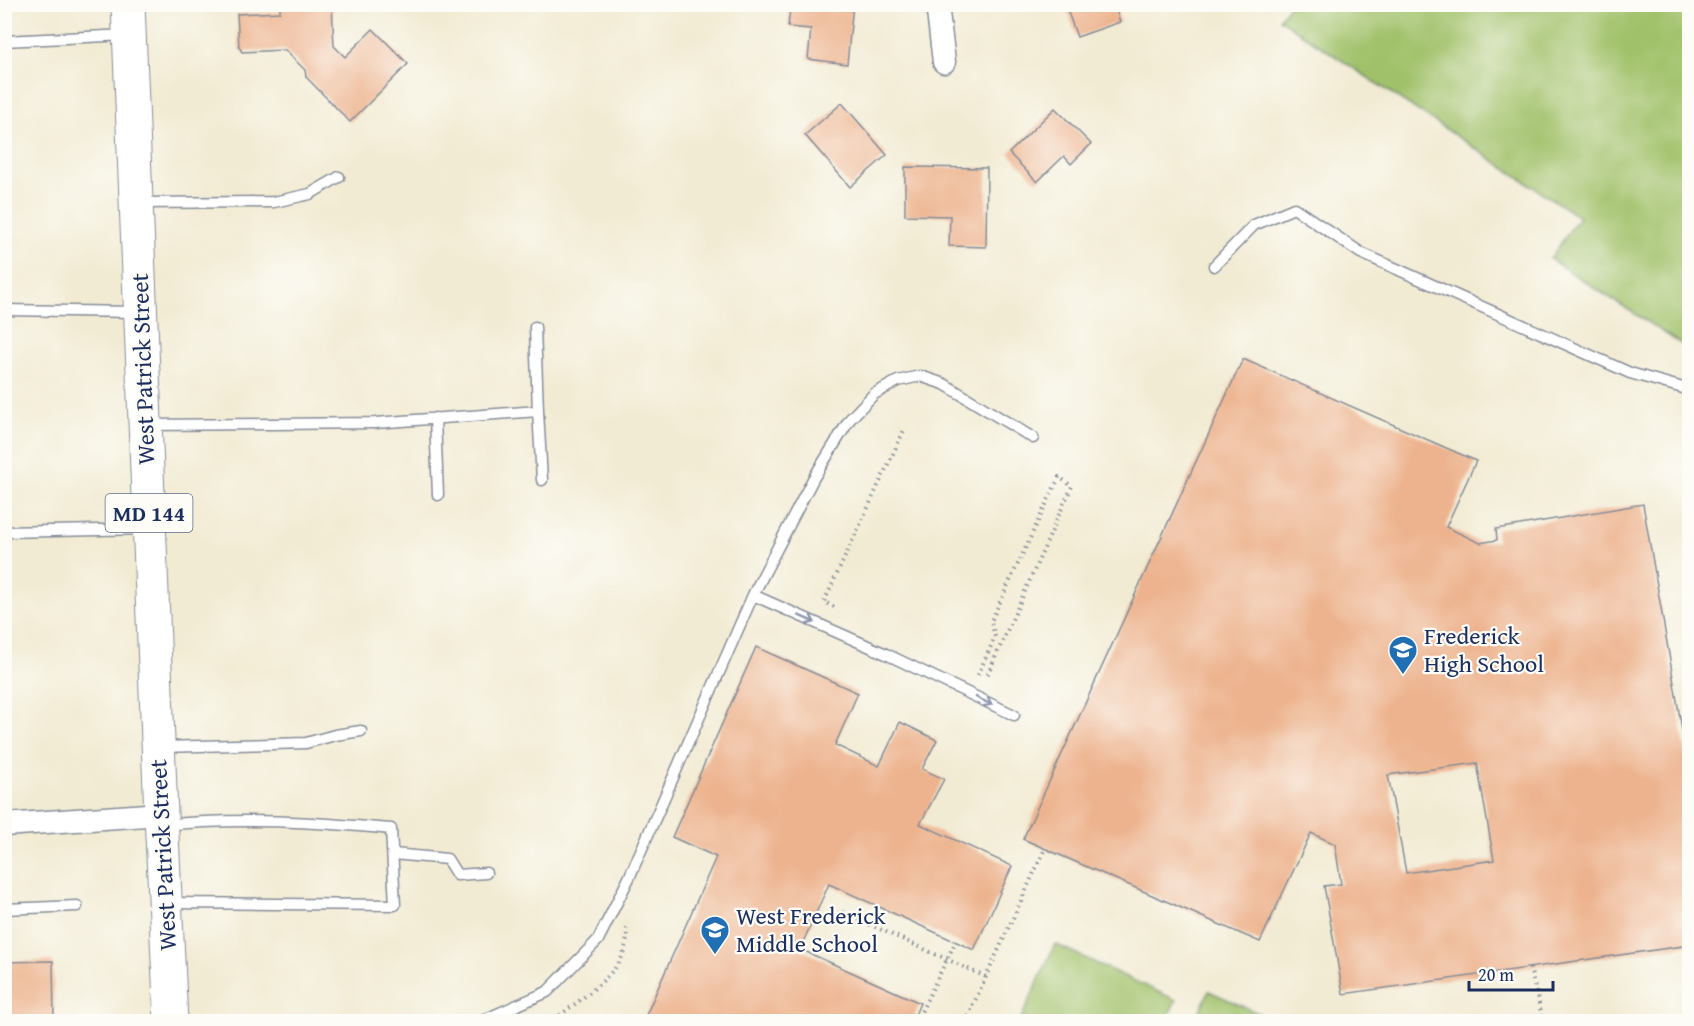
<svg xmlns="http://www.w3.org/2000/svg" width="1694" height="1026" font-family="'Gentium Book Plus',serif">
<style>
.green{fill:#a0c169;stroke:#5e7864;stroke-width:1.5}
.building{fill:#edb38e;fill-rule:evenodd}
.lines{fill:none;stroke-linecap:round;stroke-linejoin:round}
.lane-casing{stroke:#868d98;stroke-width:13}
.street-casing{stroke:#868d98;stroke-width:25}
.primary-casing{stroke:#868d98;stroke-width:35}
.path{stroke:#868d98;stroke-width:4;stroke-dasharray:1.5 4.5;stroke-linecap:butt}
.lane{stroke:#fff;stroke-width:10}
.street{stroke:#fff;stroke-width:22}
.primary{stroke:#fff;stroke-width:33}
.oneway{stroke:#8d97ae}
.labels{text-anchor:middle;stroke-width:4.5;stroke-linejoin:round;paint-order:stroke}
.shield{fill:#fdfcf7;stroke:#5f6c8c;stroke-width:1.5}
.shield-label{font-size:22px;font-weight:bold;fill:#1b2f5e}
.street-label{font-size:24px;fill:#1b2f5e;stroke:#fdfcf7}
.poi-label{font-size:24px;fill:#1b2f5e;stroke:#fdfcf7;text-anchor:start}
</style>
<rect width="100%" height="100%" fill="#fdfcf7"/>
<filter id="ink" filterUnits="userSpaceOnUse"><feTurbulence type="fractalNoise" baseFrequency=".0167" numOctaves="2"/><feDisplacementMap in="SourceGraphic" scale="12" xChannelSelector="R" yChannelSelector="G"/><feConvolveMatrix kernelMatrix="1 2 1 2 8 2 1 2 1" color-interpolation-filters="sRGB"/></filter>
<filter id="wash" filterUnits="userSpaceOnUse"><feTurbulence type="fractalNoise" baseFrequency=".008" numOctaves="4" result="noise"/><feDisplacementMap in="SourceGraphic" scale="24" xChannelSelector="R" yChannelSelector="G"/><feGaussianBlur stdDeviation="1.35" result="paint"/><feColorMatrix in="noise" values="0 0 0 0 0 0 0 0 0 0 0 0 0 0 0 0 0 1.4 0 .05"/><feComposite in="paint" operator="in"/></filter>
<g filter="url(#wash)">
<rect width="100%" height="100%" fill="#f2ebd3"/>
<path class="green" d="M1289,5h400v344l-139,-90 29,-42 -300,-198z
M1055,944l121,56 -10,21h-146z
M1209,991l66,30h-80z"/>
<g id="blocks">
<path class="building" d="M280,4h52l2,42 11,11 28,-28 35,35 -58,58 -44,-45 -1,-7 -20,-20 -43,2 -3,-5 -2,-33 43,-2z
M770,4h83l-6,60 -39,-5 3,-30 -23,-2 2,-19 -20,-2z
M1065,4h49l6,18 -43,15z
M842,103l45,52 -37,32 -45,-52z
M1055,108l36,36 -20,20 -7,-8 -27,26 -28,-29z
M905,167l82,1 -1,79 -37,-1 1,-30 -45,-1z
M1243,359l233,102 -30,66 34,16 17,-3 -1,-11 147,-25 47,272v169l-347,49 -19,-108 17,-2 -6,-40 -24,-11 -51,109 -237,-103zM1477,763l17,97 -88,13 -18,-98z
M756,647l102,46 -23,52 44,21 21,-44 37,18 -15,29 22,10 -24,45 92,42 -38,84 -145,-66 -29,65 120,54 -8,19h-269l73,-165 -44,-20z
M53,961l1,61h-50v-60z"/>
</g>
</g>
<g filter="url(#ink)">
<use href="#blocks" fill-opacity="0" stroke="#868d98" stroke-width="1.5"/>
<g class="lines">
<g class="lane-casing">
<path id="lane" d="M4,41l123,-6
M139,203l135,-1 36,-8 29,-17
M1214,266l40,-41 40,-17 67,45 269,120 60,17
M4,310l133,2
M535,327l3,84
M435,418l3,77
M149,425l226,-2 163,-12 4,69
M4,532l142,-3
M753,595l133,59 128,61
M162,747l144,-4 29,-8 26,-4
M164,825c76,-8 152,-3 227,4l4,76 -226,-2
M393,854l54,5 10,16 29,-2
M4,909l73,-3
M479,1022l68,-30 51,-52 31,-62 124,-283 60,-116 37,-60 24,-25 24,-13 22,-5 24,8 89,54
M1686,1022l4,-1"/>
</g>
<g class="street-casing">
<path id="street" d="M937,4l7,58
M4,825l157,-11"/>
</g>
<g class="primary-casing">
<path id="primary" d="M128,4l33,810 10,208"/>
</g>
<path class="path" d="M834,607l-10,-5 81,-174
M978,675l17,-38 -4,-16 68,-144 13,9 -86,192
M842,912l144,65
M1530,968l13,52
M550,1022c19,-13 61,-43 71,-63 5,-10 6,-21 6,-32
M916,1022l40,-81
M967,1022v-4l77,-167"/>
<use href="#lane" class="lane"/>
<use href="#street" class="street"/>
<use href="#primary" class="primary"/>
</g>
<defs><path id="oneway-shaft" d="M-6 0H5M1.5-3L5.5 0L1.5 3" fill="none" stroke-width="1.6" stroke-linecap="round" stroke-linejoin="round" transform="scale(1.5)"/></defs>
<g class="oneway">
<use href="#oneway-shaft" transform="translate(807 619) rotate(24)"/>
<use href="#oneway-shaft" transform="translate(984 701) rotate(26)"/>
</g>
</g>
<defs>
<g id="school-pin" transform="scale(1.5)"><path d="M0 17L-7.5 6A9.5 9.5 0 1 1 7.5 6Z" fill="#1f6fb2" stroke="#fdfcf7"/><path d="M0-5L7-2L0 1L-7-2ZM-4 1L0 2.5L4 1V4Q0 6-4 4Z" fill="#fff"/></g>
</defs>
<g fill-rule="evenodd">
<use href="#school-pin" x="1403" y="650"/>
<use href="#school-pin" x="715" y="930"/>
</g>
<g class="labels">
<rect class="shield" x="105.5" y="494" width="87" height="38" rx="4.5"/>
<g class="shield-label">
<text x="149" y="521">MD 144</text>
</g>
<g class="street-label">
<text transform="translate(143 369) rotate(-92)" y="8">West Patrick Street</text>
<text transform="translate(163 855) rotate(-93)" y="8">West Patrick Street</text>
</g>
<g class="poi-label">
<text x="1424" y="644">Frederick<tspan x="1424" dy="28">High School</tspan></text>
<text x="736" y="924">West Frederick<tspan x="736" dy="28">Middle School</tspan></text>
</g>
</g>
<rect width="1694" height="1026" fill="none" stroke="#fdfcf7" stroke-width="24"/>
<path d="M1469 981v9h84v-9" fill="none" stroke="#1b2f5e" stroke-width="3"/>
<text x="1478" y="981" font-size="18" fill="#1b2f5e" stroke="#fdfcf7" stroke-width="4.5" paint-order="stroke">20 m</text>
</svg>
